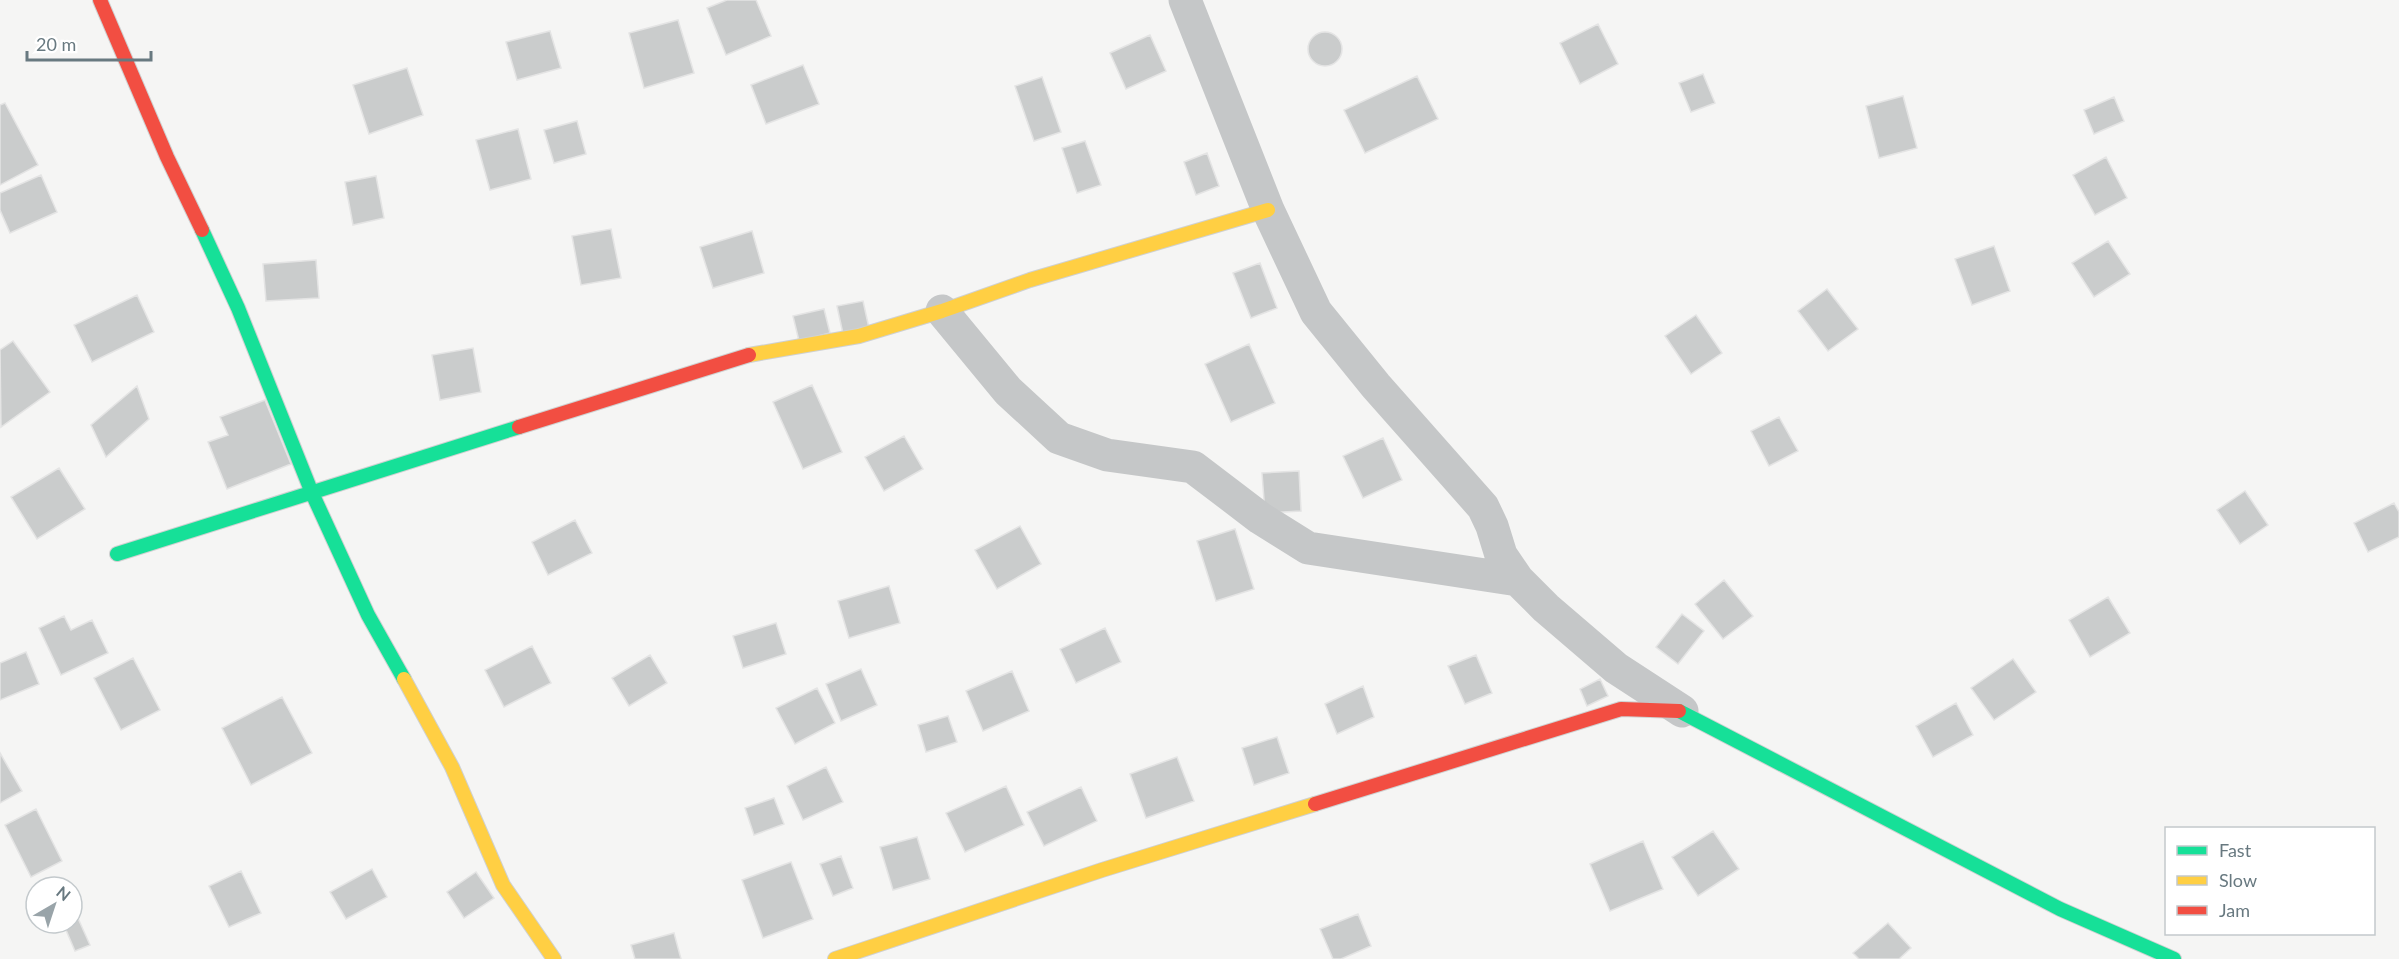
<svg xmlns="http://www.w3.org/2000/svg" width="2399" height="959" font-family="Lato,sans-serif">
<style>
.building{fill:#cacccc;stroke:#e4e4e4;stroke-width:1.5}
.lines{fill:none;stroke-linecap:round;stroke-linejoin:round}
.fast-casing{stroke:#cfd1d1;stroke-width:16}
.slow-casing{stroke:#cfd1d1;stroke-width:16}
.jam-casing{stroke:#cfd1d1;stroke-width:16}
.street{stroke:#c5c7c8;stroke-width:33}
.fast{stroke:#16e098;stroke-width:14}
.slow{stroke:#ffcf43;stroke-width:14}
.jam{stroke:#f24e42;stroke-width:14}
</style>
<rect width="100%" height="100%" fill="#f5f5f4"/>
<path class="building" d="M727,0h29l15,36 -45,19 -19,-47z
M678,20l16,53 -50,15 -15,-55z
M1598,24l20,40 -38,20 -20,-41z
M550,31l11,37 -44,12 -11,-38z
M1308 49a17 17 0 1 1 34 0a17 17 0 1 1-34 0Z
M1150,35l16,36 -40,18 -16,-36z
M803,65l16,39 -53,20 -15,-39z
M407,68l16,47 -54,19 -16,-49z
M1703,74l12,29 -24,9 -12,-29z
M1417,76l21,43 -73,34 -21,-43z
M1042,77l19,55 -27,9 -19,-55z
M1903,96l14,52 -38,10 -13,-52z
M2114,97l10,24 -30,13 -10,-24z
M5,103l33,62 -38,20v-80z
M577,121l9,33 -32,9 -10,-33z
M518,129l13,50 -41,11 -14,-50z
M1085,141l16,44 -24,8 -15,-45z
M1207,153l12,33 -23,9 -12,-33z
M2106,157l21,41 -32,17 -22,-40z
M41,175l16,37 -47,21 -10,-23v-17z
M376,176l8,42 -31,7 -8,-43z
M611,229l10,49 -40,7 -9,-49z
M752,231l12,42 -51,15 -13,-41z
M2108,241l22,33 -36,23 -22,-34z
M1994,246l16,45 -38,14 -17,-46z
M316,260l3,38 -53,3 -3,-37z
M1260,263l17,45 -26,10 -18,-45z
M1827,289l31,40 -30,22 -30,-40z
M137,295l17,37 -62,30 -18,-37z
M863,301l6,27 -26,6 -6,-28z
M824,309l6,24 -31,8 -6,-25z
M1696,315l26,38 -31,21 -26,-38z
M13,341l37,51 -49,35 -1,-77z
M1249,344l26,59 -44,19 -26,-58z
M473,348l8,44 -41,8 -8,-45z
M812,385l30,67 -39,17 -30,-67z
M137,386l12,33 -43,38 -15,-32z
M265,400l26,64 -64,25 -19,-47 20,-7 -8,-18z
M1779,417l19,34 -29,15 -18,-35z
M904,436l19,33 -39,22 -19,-34z
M1383,438l19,42 -39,18 -20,-42z
M59,468l26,41 -48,30 -26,-42z
M1299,471l2,40 -36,2 -3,-40z
M2245,491l23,34 -28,19 -23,-34z
M2394,503l5,9v25l-31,15 -14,-29z
M575,520l17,33 -44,22 -16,-33z
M1020,526l21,38 -44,25 -22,-39z
M1235,529l19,60 -38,12 -19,-60z
M1724,580l29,36 -30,23 -28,-35z
M889,586l11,37 -51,15 -11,-37z
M2108,597l22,36 -40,24 -21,-37z
M1682,614l22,17 -26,33 -22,-17z
M64,616l7,14 21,-10 16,33 -47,22 -22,-47z
M776,623l10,31 -43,14 -10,-32z
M1105,628l16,34 -45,21 -16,-34z
M532,646l19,37 -47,24 -19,-37z
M26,652l13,32 -39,16v-37z
M650,655l17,28 -38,23 -17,-28z
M1476,655l16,38 -27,11 -17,-38z
M133,658l27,52 -39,20 -27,-52z
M2013,659l23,33 -42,28 -23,-32z
M861,669l16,36 -36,16 -15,-37z
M1012,671l17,40 -46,20 -17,-40z
M1600,679l8,17 -21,10 -7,-17z
M1363,686l11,31 -37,17 -12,-30z
M817,688l18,35 -40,21 -19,-36z
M282,697l30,56 -61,32 -29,-57z
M1956,703l17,32 -40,22 -17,-31z
M948,716l9,26 -31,10 -8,-27z
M1277,737l12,36 -35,12 -12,-37z
M0,753l22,38 -22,12z
M1177,757l17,44 -48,17 -16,-44z
M826,767l17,35 -40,18 -16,-34z
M1006,786l18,39 -59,27 -19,-39z
M1081,787l16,34 -53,25 -17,-34z
M774,798l10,26 -30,11 -9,-27z
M36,809l26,52 -31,16 -26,-52z
M1713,831l26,38 -41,27 -26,-39z
M917,837l13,42 -37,11 -13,-43z
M1643,841l20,48 -53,22 -20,-47z
M841,856l12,32 -20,8 -13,-32z
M791,862l22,57 -50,19 -21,-58z
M372,869l15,28 -41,22 -16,-27z
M241,871l20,42 -32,14 -20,-41z
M476,872l18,26 -30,20 -17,-26z
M1358,914l13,32 -30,13h-8l-13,-30z
M77,916l13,29 -15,6 -12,-28h9v-5z
M1888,923l23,25 -12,11h-40l-6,-6z
M674,933l7,26h-46l-4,-14z"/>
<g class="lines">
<g class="fast-casing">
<path id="fast" d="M202,230l36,78 74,185 56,122 36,64
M117,554l402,-127
M1679,711l381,198 114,50"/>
</g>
<g class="slow-casing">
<path id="slow" d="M749,355l110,-19 83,-25 88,-31 238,-70
M404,679l48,88 51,118 51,74
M835,959l267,-89 213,-66"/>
</g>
<g class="jam-casing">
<path id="jam" d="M100,0l67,157 35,73
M519,427l230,-72
M1315,804l306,-95 58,2"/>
</g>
<path class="street" d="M1185,0l83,210 48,102 60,74 107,121 9,19 9,29 17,25 28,28 70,60 66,43
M942,311l66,80 51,47 48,17 86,12 67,51 48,30 210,32"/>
<use href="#fast" class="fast"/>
<use href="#slow" class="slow"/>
<use href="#jam" class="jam"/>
</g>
<rect x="2165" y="827" width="210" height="108" fill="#ffffff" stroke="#c3c9cc" stroke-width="1.5"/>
<rect x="2177" y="846" width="30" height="9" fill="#16e098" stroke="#c3c9cc" stroke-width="1.5"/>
<text x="2219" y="857" font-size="18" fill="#687980">Fast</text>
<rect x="2177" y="876" width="30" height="9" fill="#ffcf43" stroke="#c3c9cc" stroke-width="1.5"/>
<text x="2219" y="887" font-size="18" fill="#687980">Slow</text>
<rect x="2177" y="906" width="30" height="9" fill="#f24e42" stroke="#c3c9cc" stroke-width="1.5"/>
<text x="2219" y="917" font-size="18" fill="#687980">Jam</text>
<g transform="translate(54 905) rotate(39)"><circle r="28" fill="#ffffff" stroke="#c3c9cc" stroke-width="1.5"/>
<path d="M0-4.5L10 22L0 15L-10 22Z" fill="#99a4a9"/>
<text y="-9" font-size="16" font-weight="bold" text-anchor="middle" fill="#687980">N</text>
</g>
<path d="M27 51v9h124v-9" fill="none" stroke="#687980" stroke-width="3"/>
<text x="36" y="51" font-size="18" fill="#687980" stroke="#ffffff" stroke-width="4.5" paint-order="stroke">20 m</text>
</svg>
